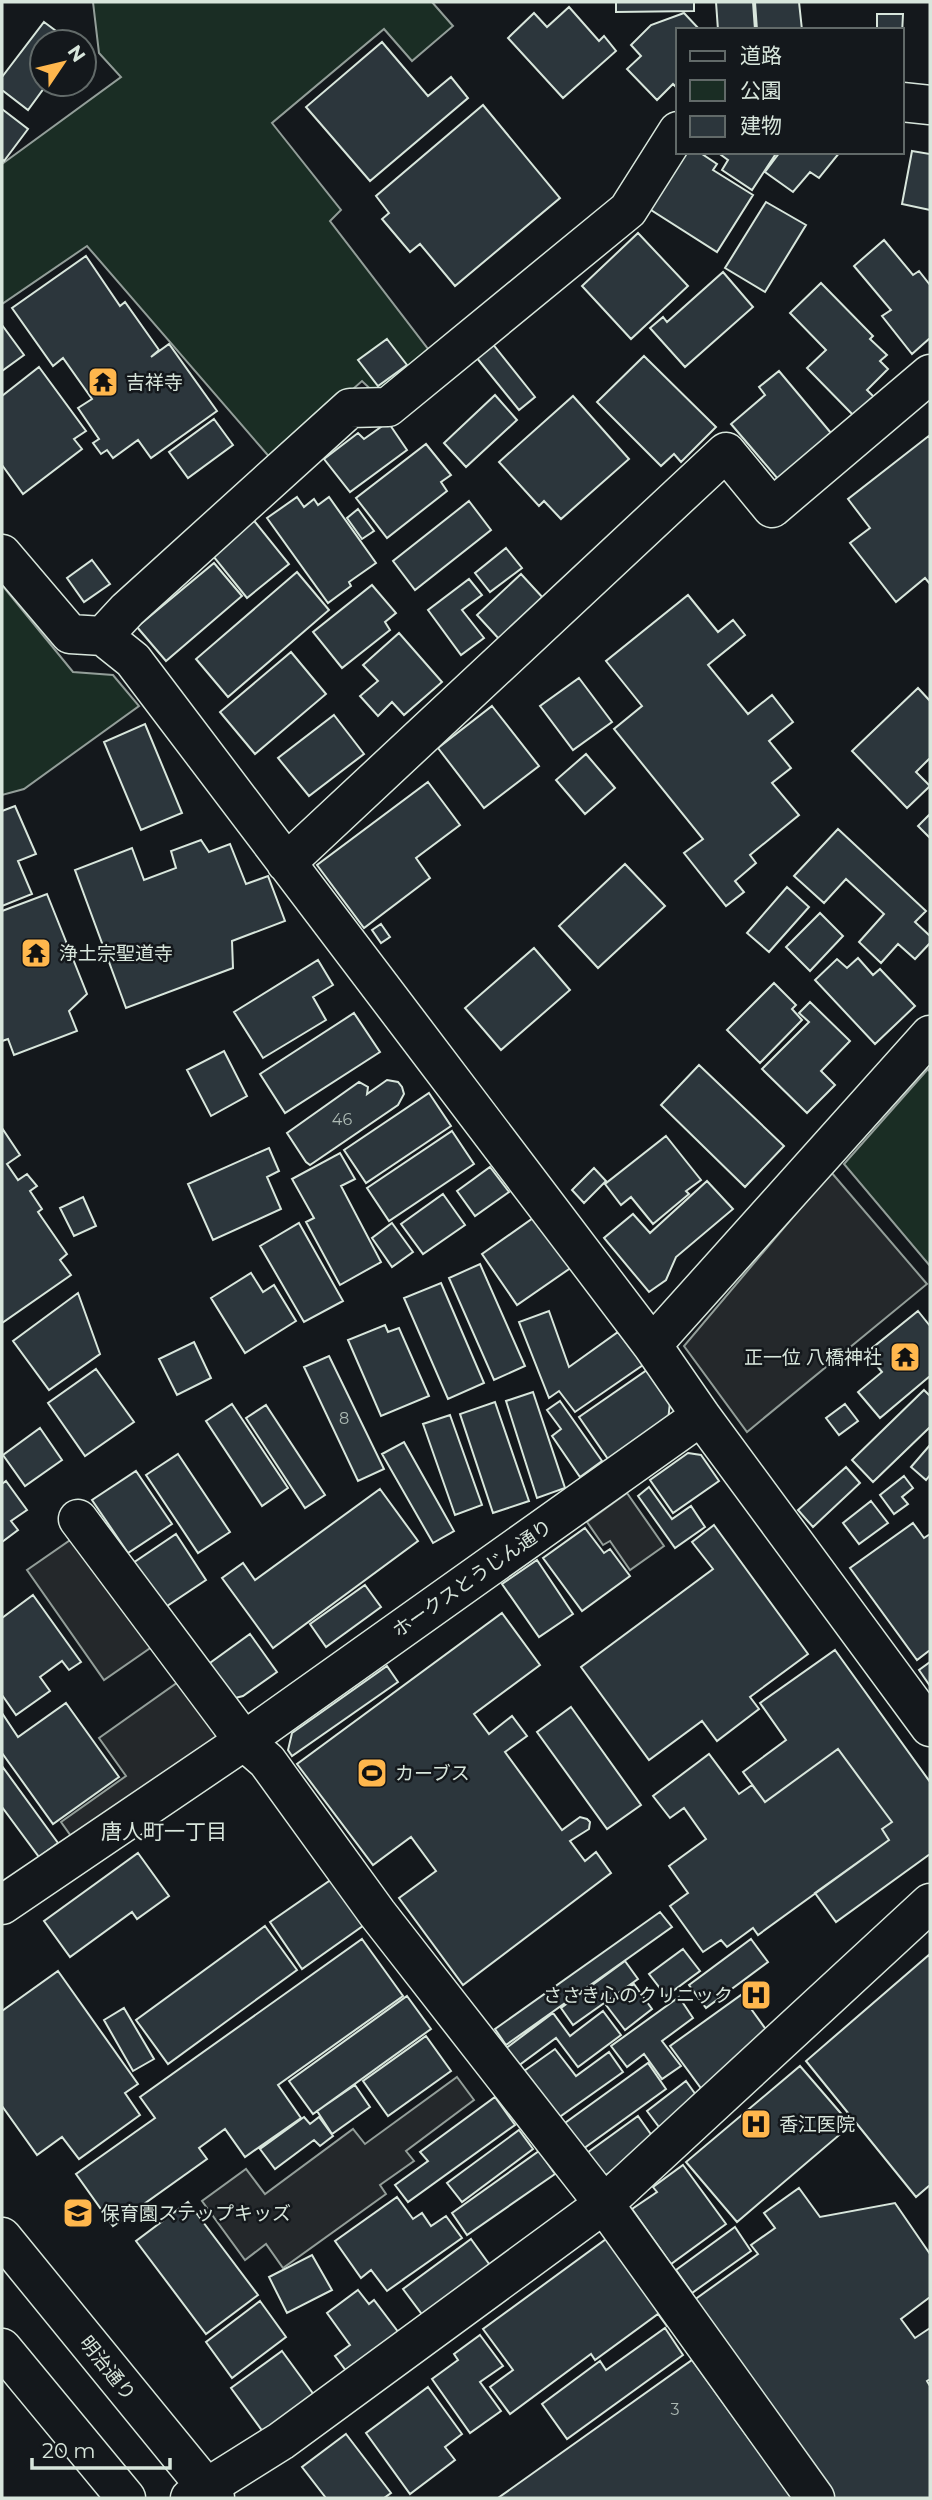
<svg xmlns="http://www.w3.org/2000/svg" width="932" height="2500" font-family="Montserrat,'Noto Sans JP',sans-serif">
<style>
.green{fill:#1a2d24;stroke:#939e99;stroke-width:2}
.parking{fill:#24282b;stroke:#939e99;stroke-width:2}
.building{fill:#2c363c;stroke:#d8e6dc;stroke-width:2}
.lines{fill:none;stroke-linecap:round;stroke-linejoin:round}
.minor-casing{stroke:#d8e6dc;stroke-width:41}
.minor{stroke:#14181c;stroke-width:38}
.labels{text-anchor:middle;stroke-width:5;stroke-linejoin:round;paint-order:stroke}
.number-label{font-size:16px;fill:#adbab4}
.poi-label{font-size:19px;fill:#d8e6dc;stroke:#14181c;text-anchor:start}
.street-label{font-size:19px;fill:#d8e6dc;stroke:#14181c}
.neighbourhood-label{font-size:21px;fill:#d8e6dc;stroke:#14181c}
</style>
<rect width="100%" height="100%" fill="#14181c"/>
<path class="green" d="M93,2h339l21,24 -41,35 -28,-32 -112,94 69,87 -11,11 98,128 -48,49 -18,-17 -90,79 -185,-214 -85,58v-140l119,-87 -22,-24z
M2,585l71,87 40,3 26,31 -115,83 -22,6z
M928,1069l2,3v194l-86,-102z"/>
<path class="parking" d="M831,1172l96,112 -180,148 -63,-86z
M627,1493l37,53 -34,24 -20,-29 -7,4 -16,-23z
M79,1534l77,110 -52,36 -77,-110z
M181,1680l41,58 -146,105 -15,-21 65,-46 -27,-38z
M457,2077l17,23 -68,51 8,10 -34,24 6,9 -103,74 -17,-24 -21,16 -43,-59 44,-32 19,25 88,-65 12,15z"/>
<path class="building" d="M616,2h78v9l-78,1z
M716,2h37l2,28h-37z
M755,2h44l3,28h-45z
M569,7l30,34 5,-5 12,15 -53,47 -55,-60 26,-25 13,14z
M684,13l16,17h-22v59l-5,-5 -16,16 -30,-31 14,-13 -10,-11 20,-20z
M877,14h26l-1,21v-5h-25z
M44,22l27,20h-29v42h5l-19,26 -26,-20v-13z
M382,42l46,54 23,-19 17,21 -98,83 -64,-74z
M483,105l77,93 -105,88 -35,-42 -10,8 -28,-33 7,-6 -13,-17z
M2,109l26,20 -24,32 -2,-2z
M912,151l18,3v56l-28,-6z
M678,152h21l18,12 -4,6 40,25 -36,57 -77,-49z
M717,152h60l-25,38 -30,-20 6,-10z
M780,152h60l-21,26 -9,-6 -17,20 -28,-20z
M766,202l40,23 -41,67 -40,-24z
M638,233l50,53 -57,53 -49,-53z
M884,240l29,35 6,-4 11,14v53l-18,16 -30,-38 9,-6 -37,-44z
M86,256l34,50 5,-4 34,48 -8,7 18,-13 48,67 -66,47 -13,-18 -25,18 -6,-8 -6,4 -8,-11 6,-4 -21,-31 14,-9 -29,-41 -10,8 -41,-58z
M723,272l30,35 -68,60 -35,-39 13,-11 4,5z
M821,283l52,53 -3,3 17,16 -7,6 8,8 -21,21 9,9 -20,19 -49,-50 19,-18 -36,-37z
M2,325l22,30 -22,16z
M484,333l51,64 -16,13 -51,-63z
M387,339l20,26 -29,21 -20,-26z
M644,356l72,71 -35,35 -7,-8 -13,12 -64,-64z
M39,367l47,64 -12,8 8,10 -59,45 -21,-29v-69z
M779,371l52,62 -53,46 -47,-55 34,-29 -6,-8z
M495,395l22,25 -51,47 -22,-24z
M573,396l56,63 -68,60 -17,-18 -5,5 -40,-44z
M214,419l19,26 -45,33 -19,-26z
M388,422l19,28 -57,42 -26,-33 34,-26 6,6z
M930,435v149l-5,-6 -29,24 -46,-59 20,-15 -22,-29z
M426,444l25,31 -10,7 6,9 -60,47 -31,-40z
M297,497l7,10 10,-8 4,6 11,-8 47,66 -27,19 2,4 -23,17 -61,-85z
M469,501l22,29 -76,60 -22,-29z
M358,509l16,22 -12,8 -15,-21z
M251,517l38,47 -42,34 -38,-47z
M506,548l16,20 -32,24 -15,-19z
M92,560l18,24 -26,18 -17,-24z
M214,563l28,33 -76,65 -29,-34z
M297,572l32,38 -101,87 -32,-38z
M521,574l23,25 -44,41 -23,-25z
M469,579l13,16 -20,15 22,28 -23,17 -33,-45z
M372,585l24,28 -11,9 5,8 -48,38 -29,-36z
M688,595l30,37 15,-12 12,15 -37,30 40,49 24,-19 21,27 -24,19 22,27 -19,15 27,32 -49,40 6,8 -21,18 9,11 -18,14 -42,-53 19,-14 -89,-110 28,-23 -36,-45z
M399,633l43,49 -38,33 -12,-13 -14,14 -18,-20 18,-15 -15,-16z
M291,652l35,42 -71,60 -35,-42z
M579,678l33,44 -39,28 -33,-44z
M918,688l12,13v57l-14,14 14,14 -23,22 -55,-57z
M492,706l47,60 -55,42 -46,-60z
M334,715l30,39 -55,42 -31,-38z
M145,724l37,89 -41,17 -37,-88z
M586,754l29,34 -30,26 -29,-34z
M428,782l32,43 -44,33 14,20 -66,50 -47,-63z
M15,806l21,48 -18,7 14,33 -30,12v-95z
M930,814v24l-12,-12z
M838,829l88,82 -11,11 15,14v7l-15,16 -17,-15 -17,19 -22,-21 25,-28 -38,-35 -22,24 -30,-27z
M201,840l8,12 21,-8 16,40 22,-8 17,45 -53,20 1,27 -107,40 -51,-138 57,-22 12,32 32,-12 -5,-17z
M625,864l40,42 -67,62 -39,-42z
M787,887l22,20 -40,45 -22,-19z
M47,894l40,100 -18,17 8,20 -63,24 -6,-16 -6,2v-130z
M820,913l23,23 -33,35 -24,-24z
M381,924l9,13 -9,6 -9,-13z
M534,948l36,42 -69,60 -36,-42z
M858,958l15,17 7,-6 35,37 -40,38 -60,-64 22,-21 10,9z
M318,960l15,25 -20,12 13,23 -63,38 -29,-46z
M774,983l22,22 -4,4 10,11 -42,43 -33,-33z
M810,1002l40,39 -29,30 14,14 -28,28 -45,-44 47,-47 -10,-9z
M354,1013l26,39 -95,61 -25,-39z
M224,1051l23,45 -36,20 -24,-46z
M699,1065l85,81 -39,41 -84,-82z
M387,1080l11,2 4,5 2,7 -6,11 -88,60 -4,-3 -19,-29 72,-51 9,5 -1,7z
M429,1093l22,33 -85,57 -22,-33z
M2,1128l18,27 -13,9 11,16 9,-6 10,12 -7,5 12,18 -4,3 29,42 -7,6 11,15 -69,48z
M452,1131l22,33 -85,57 -22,-33z
M666,1136l35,44 -15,11 3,3 -36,30 -22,-27 -10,8 -16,-21z
M269,1148l10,23 -12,6 14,32 -68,31 -25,-56z
M340,1153l15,26 -14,7 40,76 -41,23 -34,-63 8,-4 -22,-39z
M490,1167l19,25 -34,24 -18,-25z
M594,1168l12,13 -22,22 -12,-13z
M707,1181l26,28 -57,48 -10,23 -17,12 -45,-54 29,-24 17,19z
M443,1194l22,31 -42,29 -22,-30z
M83,1197l13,29 -22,10 -14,-28z
M536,1216l36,51 -55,38 -35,-51z
M299,1223l44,78 -39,21 -44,-76z
M392,1223l21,29 -21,15 -20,-29z
M480,1264l45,102 -31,14 -45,-102z
M251,1273l12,19 11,-7 22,36 -51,32 -34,-55z
M441,1283l43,100 -36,16 -44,-101z
M78,1293l22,61 -51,36 -36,-49z
M549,1311l20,56 49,-35 25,33 -68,47 -16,-21 -10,7 -30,-76z
M918,1311l12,15v50l-50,42 -22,-26 24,-20 -16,-19z
M385,1325l3,7 11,-4 30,68 -48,20 -33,-76z
M194,1342l17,36 -34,17 -18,-36z
M329,1356l55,113 -26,12 -54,-114z
M96,1369l38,53 -49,34 -37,-53z
M647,1370l23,32 -2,19 -58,41 -31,-45z
M924,1390l6,6v31l-57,55 -21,-22z
M533,1392l32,96 -28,10 -31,-97z
M560,1401l42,60 -22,16 -28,-41 9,-7 -14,-19z
M495,1402l34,99 -36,12 -33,-99z
M232,1404l56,84 -26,18 -56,-85z
M845,1404l13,17 -19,14 -13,-17z
M266,1405l59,90 -20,13 -59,-90z
M450,1415l32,90 -27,10 -32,-91z
M40,1428l22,32 -37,26 -22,-31z
M404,1442l50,89 -21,12 -51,-89z
M930,1445v30l-4,5 -15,-13z
M688,1453l13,2 18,26 -46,32 -23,-33z
M178,1454l52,78 -32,21 -52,-78z
M846,1467l14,16 -47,44 -15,-17z
M136,1471l36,53 -44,29 -36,-53z
M904,1476l9,12 -11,9 6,7 -14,10 -14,-19z
M6,1481l21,29 -16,11 7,9 -16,12v-58z
M649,1487l23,32 19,-13 14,21 -30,21 -37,-52z
M380,1489l38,52 -145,107 -51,-70 21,-15 12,17z
M871,1501l17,22 -29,21 -16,-21z
M913,1523l11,15 6,-4v116l-13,10 -67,-92z
M714,1525l94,129 -58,43 9,12 -42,32 -15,-20 -53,39 -68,-93 132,-98 -21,-27z
M585,1528l19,25 6,-4 20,27 -48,35 -39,-53z
M176,1534l30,46 -45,30 -31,-45z
M537,1560l36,54 -34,23 -37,-53z
M365,1585l16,22 -55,40 -16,-23z
M33,1595l48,67 -12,8 -7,-9 -22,16 10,14 -34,24 -14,-20v-77z
M502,1613l38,52 -66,49 15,20 23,-18 15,20 -22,16 57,78 18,-13 7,2 3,3 -1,7 -19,12 15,20 11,-9 15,21 -148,112 -64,-87 37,-27 -25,-34 -38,28 -76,-101z
M250,1634l27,38 -34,24 -16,4 -24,-32z
M835,1650l95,132v72l-94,68 -21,-29 74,-53 -7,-11 10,-7 -54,-73 -73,53 -22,-30 43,-32 -26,-37z
M930,1662v24l-11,-16z
M387,1666l11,16 -106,74 -4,-6 4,-17z
M66,1703l53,74 -66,47 -51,-71v-40l16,24z
M571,1707l70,98 -34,24 -70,-97z
M838,1749l54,73 -10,7 7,11 -131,95 -5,-7 -26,19 -6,-7 -18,12 -33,-46 18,-13 -19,-27 37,-27 -22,-31 -14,10 -17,-22 56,-42 30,40 13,-9 13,17z
M2,1766l56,77 -19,14 -37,-50z
M138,1853l31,43 -32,23 -5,-7 -62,45 -26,-36z
M335,1877l32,46 -65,46 -32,-47z
M660,1912l12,15 -166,118 -11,-16z
M265,1926l32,44 -129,94 -32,-44z
M362,1939l41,57 -125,89 23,33 -56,39 -20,-28 -26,19 8,11 -94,67 -37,-52 79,-56 -15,-21z
M751,1939l17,23 -62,46 -17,-23z
M683,1949l17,22 -34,25 -17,-22z
M930,1954v231l-14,12 -110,-136z
M625,1961l13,18 -65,46 -12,-17z
M58,1971l80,113 -13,9 15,22 -61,44 -17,-22 -25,18 -35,-49v-95z
M634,1984l18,25 -27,21 -19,-25z
M741,1995l29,40 -67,56 -33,-45z
M407,1996l24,33 -118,85 -24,-33z
M679,1997l14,21 -31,23 19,25 -19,13 -18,-25 -17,13 -16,-21z
M124,2008l30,51 -21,12 -29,-51z
M603,2011l18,24 -43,32 -22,-29 -42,31 -13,-17 52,-39 17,23z
M426,2036l25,35 -63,45 -25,-35z
M555,2049l21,27 33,-24 14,20 -72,51 -34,-47z
M648,2063l18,26 -90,65 -18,-26z
M800,2066l51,59 -114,97 -51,-60z
M686,2081l15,21 -39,29 -15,-20z
M355,2085l15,22 -38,27 -15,-23z
M495,2097l20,28 -107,77 -13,-17 33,-24 -8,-9z
M638,2116l17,24 -59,42 -16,-24z
M304,2117l6,7 9,-7 14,19 -13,10 -6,-6 -39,29 -15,-20z
M519,2130l14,19 -71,53 -15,-19z
M539,2151l16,23 -88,61 -15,-22z
M683,2165l43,59 -55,40 -39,-55 25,-17 -4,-5z
M799,2188l21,29 75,-14 35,51v43l-29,22 14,19 15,-10v51l-3,2 3,5v112h-102l-138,-195 68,-49 -7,-9 24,-17 -11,-15z
M397,2197l16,22 9,-6 9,13 15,-10 16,22 -75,53 -16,-21 -10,8 -26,-37z
M188,2202l70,93 -52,39 -70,-93z
M735,2227l16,24 -59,42 -16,-23z
M613,2234l62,86 -8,6 -9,-12 -63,46 -4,-6 -81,60 -20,-27 23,-17 -30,-41z
M471,2239l21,29 -68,49 -21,-28z
M312,2255l20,35 -45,23 -18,-36z
M358,2290l11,14 5,-4 28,37 -52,39 -15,-20 15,-11 -23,-32z
M260,2301l26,36 -54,41 -26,-36z
M665,2328l18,27 -116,84 -25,-35 58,-43 6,9z
M480,2335l23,31 -23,16 21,29 -31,22 -38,-54 26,-19 -4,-6z
M282,2351l35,48 -51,37 -35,-48z
M692,2360l100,138h-294z
M428,2387l34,47 -17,13 10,13 -45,34 -44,-61z
M346,2434l45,59 -7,5h-58l-24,-31z"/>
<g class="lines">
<g class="minor-casing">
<path id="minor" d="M902,102l28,3
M2,554l68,80 33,2 30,24 519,685 49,71 229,311
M103,636l24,-26 223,-202 38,-1 240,-197 50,-79
M286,863l440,-411 46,56 158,-134
M652,1345l278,-310
M78,1519l166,222 23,20 110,152 227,291 211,294
M2,1905l242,-164 457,-325
M2,2237l213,261
M2,2348l124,150
M190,2498l91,-57 323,-237 326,-301"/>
</g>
<use href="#minor" class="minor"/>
</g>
<defs>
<g id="temple-square" transform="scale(1.575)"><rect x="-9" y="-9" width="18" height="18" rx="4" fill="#ffb74d" stroke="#14181c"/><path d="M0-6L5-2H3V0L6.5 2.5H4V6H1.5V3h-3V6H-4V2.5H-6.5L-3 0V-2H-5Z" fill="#111"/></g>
<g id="stadium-square" transform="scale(1.575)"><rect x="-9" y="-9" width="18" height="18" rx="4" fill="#ffb74d" stroke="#14181c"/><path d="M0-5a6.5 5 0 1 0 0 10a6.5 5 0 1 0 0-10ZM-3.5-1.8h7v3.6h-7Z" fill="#111"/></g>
<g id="hospital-square" transform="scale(1.575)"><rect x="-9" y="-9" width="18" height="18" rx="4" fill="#ffb74d" stroke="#14181c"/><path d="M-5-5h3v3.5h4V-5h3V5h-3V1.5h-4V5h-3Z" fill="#111"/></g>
<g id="school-square" transform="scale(1.575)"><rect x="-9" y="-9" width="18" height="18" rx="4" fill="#ffb74d" stroke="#14181c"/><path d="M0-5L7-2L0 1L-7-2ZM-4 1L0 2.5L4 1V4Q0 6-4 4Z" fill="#111"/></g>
</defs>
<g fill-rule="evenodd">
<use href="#temple-square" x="103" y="382"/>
<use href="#temple-square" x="36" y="953"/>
<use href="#temple-square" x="905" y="1357"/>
<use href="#stadium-square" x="372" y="1773"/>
<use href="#hospital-square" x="756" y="1995"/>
<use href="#hospital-square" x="756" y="2124"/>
<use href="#school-square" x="78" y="2213"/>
</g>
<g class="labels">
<g class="number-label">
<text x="342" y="1125">46</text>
<text x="344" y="1424">8</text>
<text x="675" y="2415">3</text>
</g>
<g class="poi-label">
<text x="126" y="389">吉祥寺</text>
<text x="59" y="960">浄土宗聖道寺</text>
<text x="882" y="1364" text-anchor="end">正一位 八橋神社</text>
<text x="395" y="1780">カーブス</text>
<text x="733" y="2002" text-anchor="end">ささき心のクリニック</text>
<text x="779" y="2131">香江医院</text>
<text x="101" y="2220">保育園ステップキッズ</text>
</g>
<g class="street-label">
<text transform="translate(472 1578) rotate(-35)" y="7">ホークスとうじん通り</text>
<text transform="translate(108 2368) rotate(51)" y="7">明治通り</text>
</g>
<g class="neighbourhood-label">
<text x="164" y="1839">唐人町一丁目</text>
</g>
</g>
<rect width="932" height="2500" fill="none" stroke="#d8e6dc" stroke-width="7"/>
<rect x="676" y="28" width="228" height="126" fill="#14181c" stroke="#626a69" stroke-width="2"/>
<rect x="690" y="51" width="35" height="10" fill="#14181c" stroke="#626a69" stroke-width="2"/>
<text x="740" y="63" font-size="21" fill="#d8e6dc">道路</text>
<rect x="690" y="80" width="35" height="21" fill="#1a2d24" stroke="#626a69" stroke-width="2"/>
<text x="740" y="98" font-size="21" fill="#d8e6dc">公園</text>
<rect x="690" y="116" width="35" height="21" fill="#2c363c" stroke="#626a69" stroke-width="2"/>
<text x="740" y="133" font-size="21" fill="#d8e6dc">建物</text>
<g transform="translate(63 63) rotate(55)"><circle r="33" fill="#14181c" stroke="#626a69" stroke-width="2"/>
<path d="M0-5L12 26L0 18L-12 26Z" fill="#ffb74d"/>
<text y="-10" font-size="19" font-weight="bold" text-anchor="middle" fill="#d8e6dc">N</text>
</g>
<path d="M32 2458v10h138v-10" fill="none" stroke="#d8e6dc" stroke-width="3.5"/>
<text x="42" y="2458" font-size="21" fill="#d8e6dc" stroke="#14181c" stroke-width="5" paint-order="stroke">20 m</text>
</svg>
